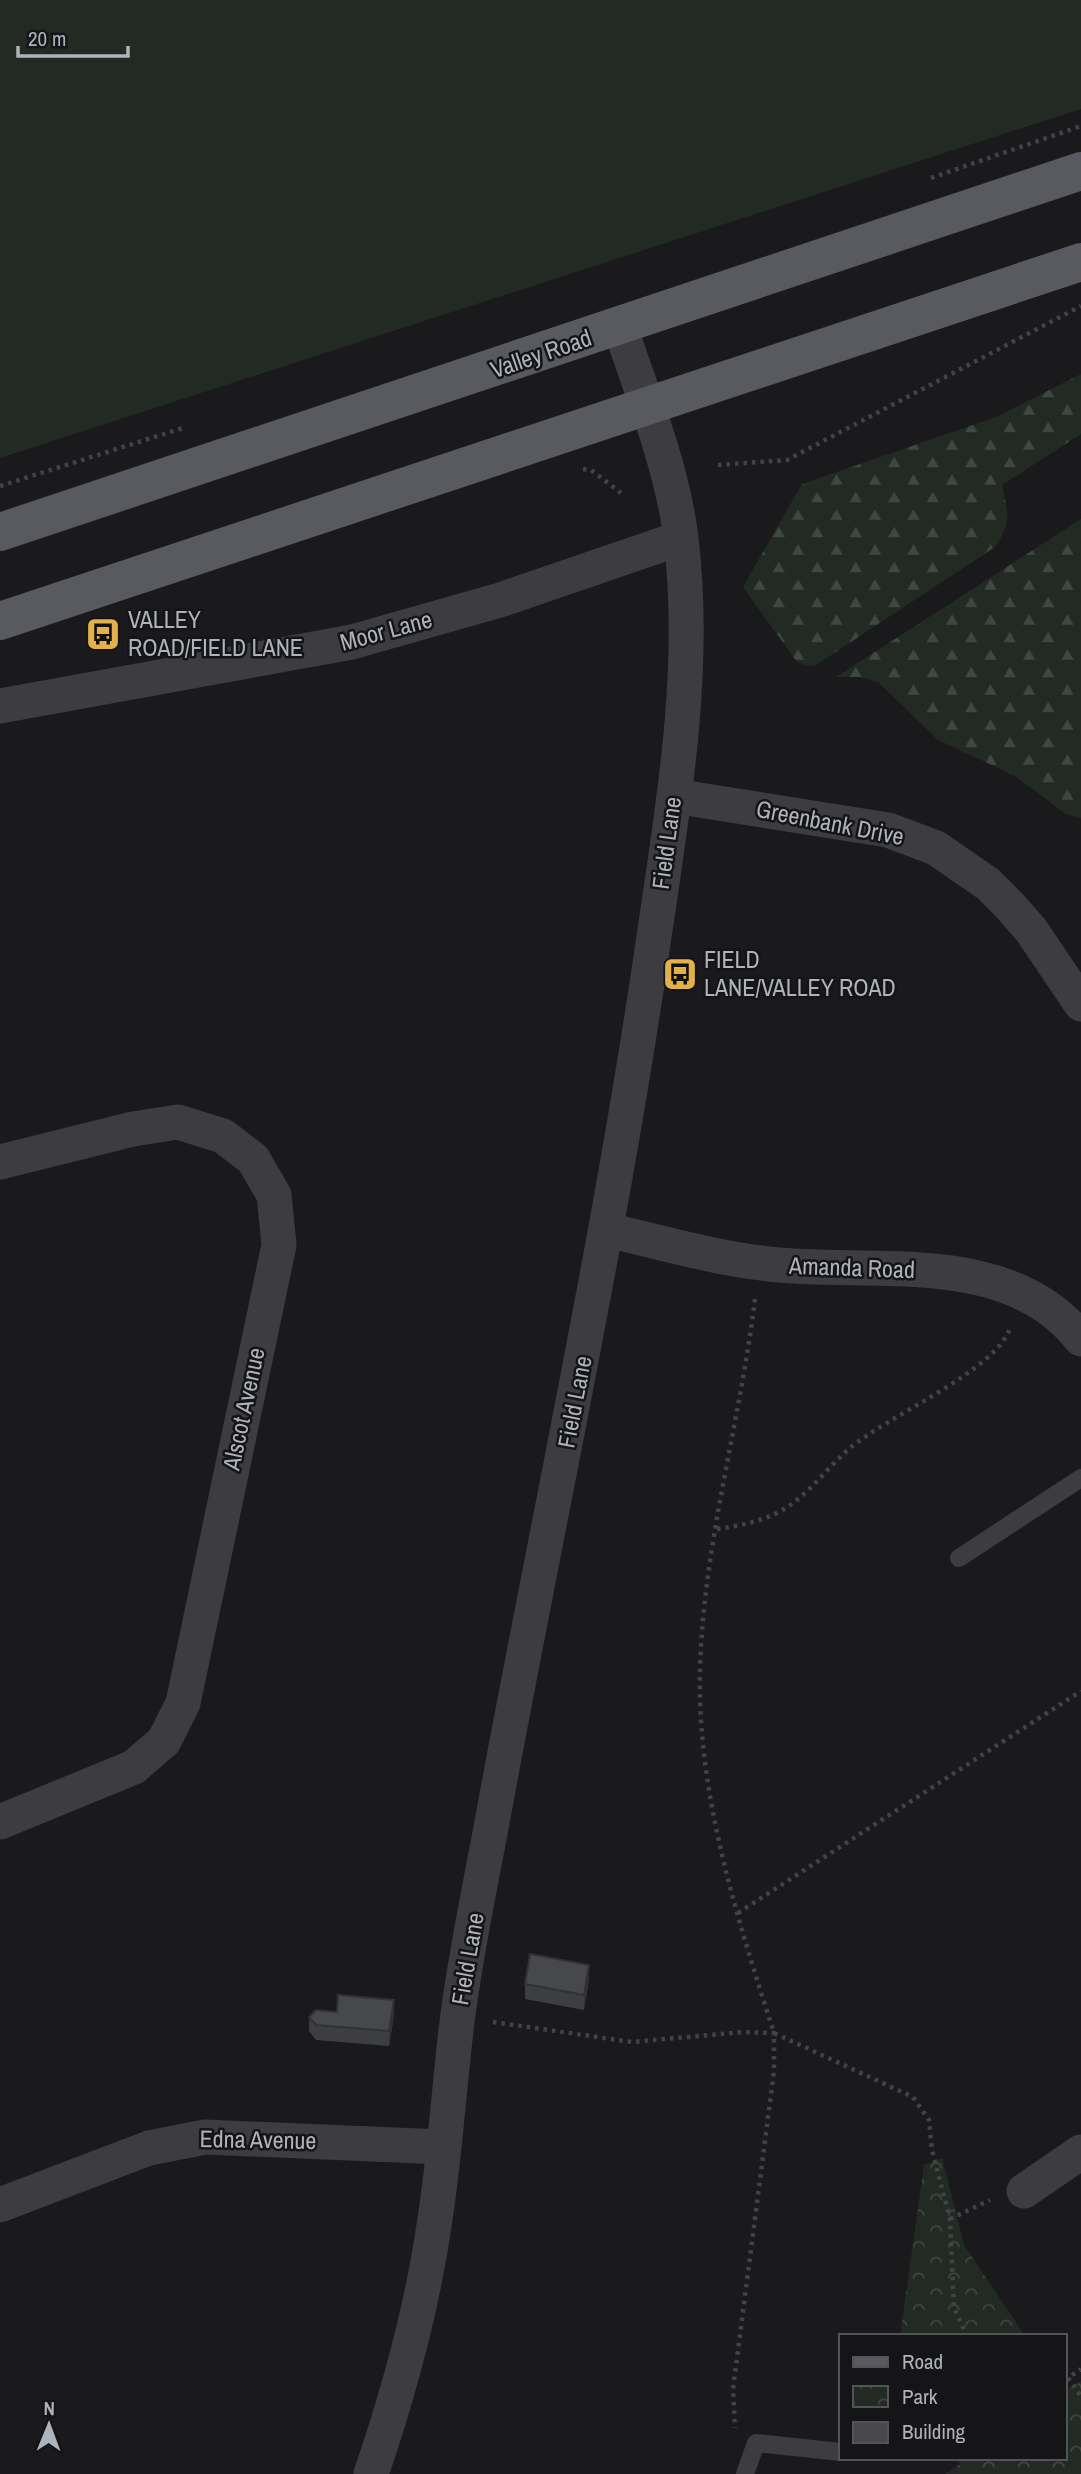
<svg xmlns="http://www.w3.org/2000/svg" width="1081" height="2474" font-family="'Archivo Narrow',sans-serif">
<style>
.grass{fill:#222a23}
.forest{fill:url(#forest-firs)}
.park{fill:url(#park-crowns)}
.lines{fill:none;stroke-linecap:round;stroke-linejoin:round}
.path{stroke:#424348;stroke-width:4.5;stroke-dasharray:3.5 5;stroke-linecap:butt}
.service{stroke:#3c3c41;stroke-width:18}
.minor{stroke:#3c3c41;stroke-width:35}
.primary{stroke:#585a60;stroke-width:38}
.wall{fill:#3d3e41}
.shaded-wall{fill:#323235}
.building{fill:#47484c;stroke:#323235;stroke-width:2}
.labels{text-anchor:middle;stroke-width:5;stroke-linejoin:round;paint-order:stroke}
.street-label{font-size:24px;fill:#aeb2bb;stroke:#151517}
.poi-label{font-size:24px;fill:#aeb2bb;stroke:#151517;text-anchor:start}
</style>
<defs>
<pattern id="forest-firs" width="22" height="20" patternUnits="userSpaceOnUse" patternTransform="scale(1.75)"><rect width="22" height="20" fill="#222a23"/><path d="M5 1l3.5 6h-7zM16 11l3.5 6h-7z" fill="#404641"/></pattern>
<pattern id="park-crowns" width="20" height="18" patternUnits="userSpaceOnUse" patternTransform="scale(1.75)"><rect width="20" height="18" fill="#222a23"/><path d="M2 6a3 3 0 1 1 6 0M12 15a3 3 0 1 1 6 0" fill="none" stroke="#404641"/></pattern>
</defs>
<rect width="100%" height="100%" fill="#1a1a1c"/>
<path class="grass" d="M0,0h1081v109l-1081,349z"/>
<path class="forest" d="M1081,374v60l-79,51c6,28 10,37 -7,62l-179,118 -8,1 -11,-4 -54,-75 59,-103 194,-67z
M1081,519v299l-15,-4 -51,-38 -77,-36 -60,-58 -18,-5h-24z"/>
<path class="park" d="M942,2158l22,87 61,91h-125l24,-171z
M1081,2381v93h-136l15,-10 -4,-6h109v-66z"/>
<g class="lines">
<path class="path" d="M931,178l150,-52
M718,465l69,-5 294,-154
M583,469l8,1 30,23
M0,486l186,-59
M755,1299c-15,124 -52,247 -55,372 -3,122 37,247 74,362l139,64 16,23 3,30 18,69 4,89 13,28
M717,1529c21,-3 42,-7 62,-17 28,-15 47,-43 71,-64 36,-31 147,-78 160,-120
M738,1913l343,-222
M493,2022l139,20 111,-10 31,1v38l-41,318 2,39
M950,2219l40,-19
M1068,2378l13,18
M1065,2380l16,-11"/>
<path class="service" d="M959,1558l122,-80
M745,2474l11,-31 85,9"/>
<path class="minor" d="M0,706l352,-64 148,-42 181,-62
M674,796l214,34 48,18 52,36 22,22 21,24 50,74
M0,1162l133,-33 45,-7 45,14 30,23 21,36 5,50 -96,458 -19,38 -30,26 -134,55
M607,1230c53,12 107,28 162,34 102,12 238,-18 312,75
M1024,2191l57,-39
M0,2205l149,-57 56,-11 238,10
M371,2474c28,-82 52,-169 64,-255 10,-65 14,-131 22,-197 9,-72 25,-144 38,-216 52,-281 113,-560 155,-842 20,-140 48,-285 31,-426 -9,-72 -38,-142 -61,-211"/>
<path class="primary" d="M0,532l1081,-361
M0,621l1081,-359"/>
</g>
<path class="wall" d="M589,1979l-5,31 -59,-11v-15z
M337,2012l57,3 -5,31 -73,-6 -7,-9v-14z"/>
<path class="shaded-wall" d="M589,1965v14l-5,31v-15z
M394,2000v15l-5,31v-15z"/>
<path class="building" d="M530,1954l59,11 -5,30 -59,-11z
M338,1995l56,5 -5,31 -73,-6 -7,-8 7,-7 21,2z"/>
<defs>
<g id="bus-square" transform="scale(1.75)"><rect x="-9" y="-9" width="18" height="18" rx="4" fill="#e3b04c" stroke="#151517"/><path d="M-5-6H5V4H4V6H2V4H-2V6H-4V4H-5ZM-3.5-4V0h7V-4ZM-3.5 1.2v1.5H-2V1.2ZM2 1.2v1.5H3.5V1.2Z" fill="#111"/></g>
</defs>
<g fill-rule="evenodd">
<use href="#bus-square" x="103" y="634"/>
<use href="#bus-square" x="680" y="974"/>
</g>
<g class="labels">
<g class="street-label">
<text transform="translate(541 354) rotate(-19)" y="8">Valley Road</text>
<text transform="translate(386 631) rotate(-15)" y="8">Moor Lane</text>
<text transform="translate(830 823) rotate(11)" y="8">Greenbank Drive</text>
<text transform="translate(667 843) rotate(-82)" y="8">Field Lane</text>
<text transform="translate(852 1268) rotate(2)" y="8">Amanda Road</text>
<text transform="translate(575 1402) rotate(-79)" y="8">Field Lane</text>
<text transform="translate(244 1409) rotate(-78)" y="8">Alscot Avenue</text>
<text transform="translate(468 1959) rotate(-80)" y="8">Field Lane</text>
<text transform="translate(258 2140) rotate(1)" y="8">Edna Avenue</text>
</g>
<g class="poi-label">
<text x="128" y="628">VALLEY<tspan x="128" dy="28">ROAD/FIELD LANE</tspan></text>
<text x="704" y="968">FIELD<tspan x="704" dy="28">LANE/VALLEY ROAD</tspan></text>
</g>
</g>
<rect x="839" y="2334" width="228" height="126" fill="#151517" stroke="#525459" stroke-width="2"/>
<rect x="853" y="2357" width="35" height="10" fill="#585a60" stroke="#525459" stroke-width="2"/>
<text x="902" y="2369" font-size="21" fill="#aeb2bb">Road</text>
<rect x="853" y="2386" width="35" height="21" fill="url(#park-crowns)" stroke="#525459" stroke-width="2"/>
<text x="902" y="2404" font-size="21" fill="#aeb2bb">Park</text>
<rect x="853" y="2422" width="35" height="21" fill="#47484c" stroke="#525459" stroke-width="2"/>
<text x="902" y="2439" font-size="21" fill="#aeb2bb">Building</text>
<g transform="translate(49 2425) rotate(1)" stroke="#151517" stroke-width="5" paint-order="stroke">
<path d="M0-5L12 26L0 18L-12 26Z" fill="#aeb2bb"/>
<text y="-10" font-size="19" font-weight="bold" text-anchor="middle" fill="#aeb2bb">N</text>
</g>
<path d="M18 46v10h110v-10" fill="none" stroke="#aeb2bb" stroke-width="3.5"/>
<text x="28" y="46" font-size="21" fill="#aeb2bb" stroke="#151517" stroke-width="5" paint-order="stroke">20 m</text>
</svg>
